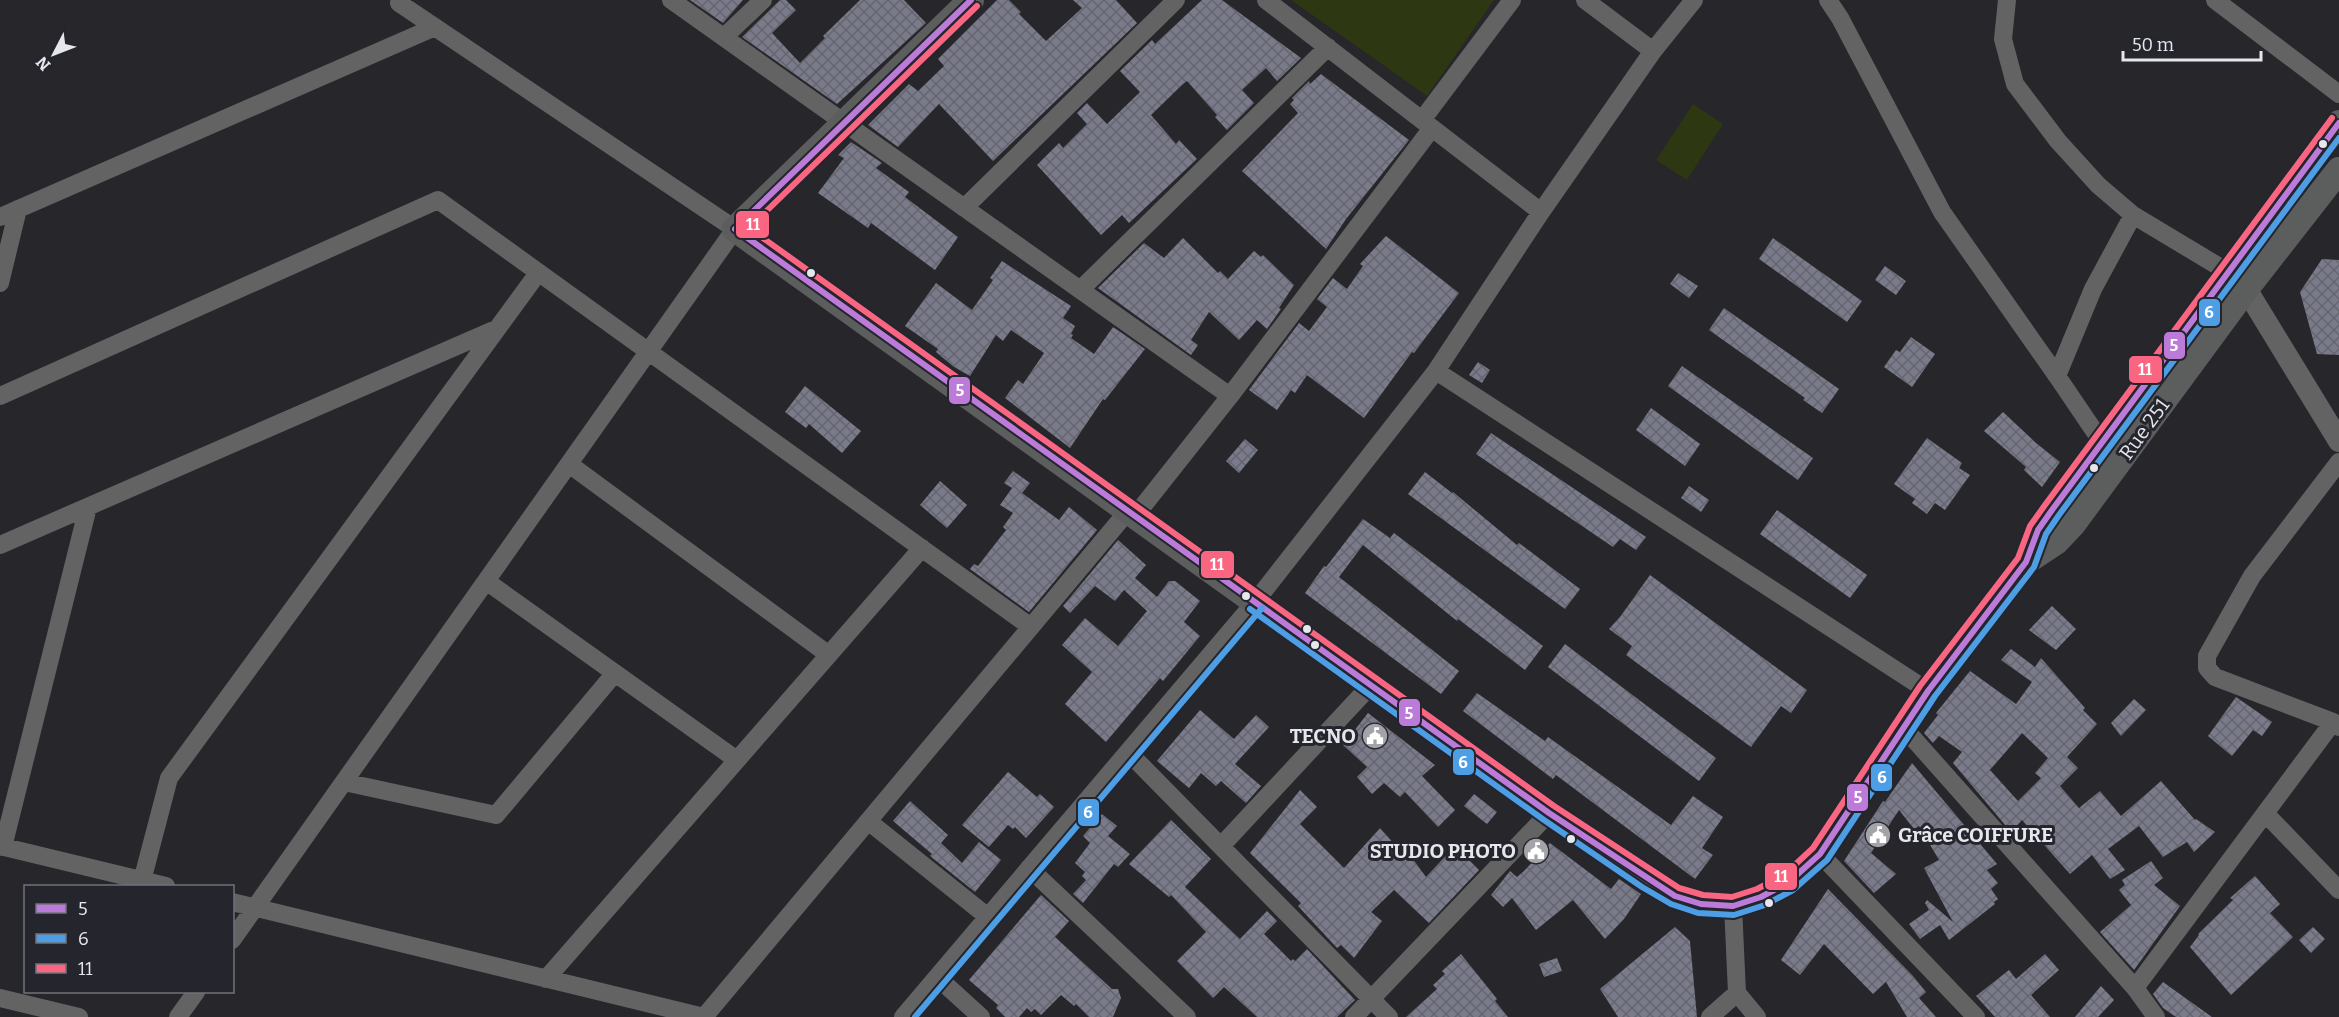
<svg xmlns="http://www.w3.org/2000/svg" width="2339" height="1017" font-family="Bitter,serif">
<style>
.pitch{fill:#2d3712}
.building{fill:url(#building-cross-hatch);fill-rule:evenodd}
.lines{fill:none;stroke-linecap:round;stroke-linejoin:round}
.minor{stroke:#636363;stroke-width:18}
.tertiary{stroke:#636363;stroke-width:22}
.secondary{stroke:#5c5d5d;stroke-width:26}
.bus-1-casing{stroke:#24252d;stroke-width:10}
.bus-2-casing{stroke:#24252d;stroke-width:10}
.bus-3-casing{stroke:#24252d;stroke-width:10}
.bus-1{stroke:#bd7bd9;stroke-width:6}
.bus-2{stroke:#4d9ee5;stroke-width:6}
.bus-3{stroke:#fa6682;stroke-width:6}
.bus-dot{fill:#e6e7ec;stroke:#24252d;stroke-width:2}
.labels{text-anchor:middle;stroke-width:6;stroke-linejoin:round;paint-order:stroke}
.street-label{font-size:20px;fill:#e6e7ec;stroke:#24252d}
.poi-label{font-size:20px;font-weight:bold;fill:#e6e7ec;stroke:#24252d;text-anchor:end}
.line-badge{stroke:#24252d;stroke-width:2}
.badge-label{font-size:16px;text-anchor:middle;font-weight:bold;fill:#fff}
</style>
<defs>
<pattern id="building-cross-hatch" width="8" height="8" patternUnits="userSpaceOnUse" patternTransform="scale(1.5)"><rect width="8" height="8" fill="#7a7b8a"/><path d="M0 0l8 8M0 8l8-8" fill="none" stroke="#65656f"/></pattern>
</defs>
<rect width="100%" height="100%" fill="#26262b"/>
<path class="pitch" d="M1291,0h203l-67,96z
M1693,104l30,20 -36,56 -31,-20z"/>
<path class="building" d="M690,0h53l-20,23z
M780,0h6l10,10 -24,23 28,30 25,-25 -2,-2 37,-36h44l22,23 -89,81 -95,-67z
M997,0h12l12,12 -2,2 27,27 36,-33 -9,-8h43l21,23 -144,138 -54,-57 -41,43 -30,-22 41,-41 9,7 26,-25 -6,-7z
M1202,0h20l79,58 -24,23 -11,-13 -24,22 12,13 -27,27 -12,-13 2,-2 -30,-34 -4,3 -32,31 25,29 3,-4 18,19 -68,64 -7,-8 -21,20 -64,-70 22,-22 4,5 24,-24 -10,-11 10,-10 20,21 33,-32 -20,-21 32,-31 3,4z
M1321,74l88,66 -63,79 -20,30 -84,-78 56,-58 -8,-9 4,-4 -2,-2 17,-17 1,3z
M851,142l31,21 -6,5 33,24 -4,5 53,40 -23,33 -64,-47 -3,5 -50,-35 26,-35 -6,-3z
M1386,236l73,57 -45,60 -2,-1 -48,66 -57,-43 -12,18 -4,-3 -14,20 -28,-20 50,-67 10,8 18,-24 -10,-8 16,-21 14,11 16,-23 -3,-2z
M1183,238l35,35 2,-2 8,8 26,-28 7,6 2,-2 31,30 -15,23 2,1 -14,20 -10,-9 -18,20 -30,-28 -18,28 7,5 -7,10 -93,-67 46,-45 20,15z
M1773,238l89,63 -15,21 -88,-63z
M2322,259l17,1v95l-22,-1 -17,-62z
M1002,261l69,45 -8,12 12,8 -4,8 2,1 -2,3 23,16 19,-27 32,22 -40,51 -2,-1 -33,49 -65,-50 13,-18 5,4 21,-31 -33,-23 -8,11 -7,-6 -26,41 -16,-9 -18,-15 2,-3 -33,-23 31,-43 36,27 21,-30 -3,-2z
M1885,266l21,15 -10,14 -21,-15z
M1678,273l20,13 -9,12 -19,-14z
M1724,308l115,81 -17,24 -19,-13 2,-2 -96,-68z
M1911,337l24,17 -23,33 -28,-20 12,-17 4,2z
M1478,362l12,8 -8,13 -13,-8z
M1682,366l131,92 -15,22 -130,-94z
M805,386l56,45 -19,22 -33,-29 -3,4 -21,-16z
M1651,408l49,36 -15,22 -49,-36z
M2003,412l33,31 24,19 -18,25 -18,-17 2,-3 -42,-36z
M1491,433l155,104 -10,13 -16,-11 -7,8 -137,-93z
M1927,438l35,25 -3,5 11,7 -25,35 -10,-7 -8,11 -15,-11 3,-4 -21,-15z
M1245,439l13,11 -19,23 -13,-12z
M1013,471l17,12 -8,10 37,27 10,-13 28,23 -68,82 -59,-43 4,-5 4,2 28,-36 -3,-3 10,-14 -13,-8 12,-17 -8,-5z
M1425,472l27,21 1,-1 64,53 2,-2 61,46 -15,20 -157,-115z
M940,481l27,24 -20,23 -27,-23z
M1689,486l20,14 -8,12 -20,-14z
M1777,510l90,65 -17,23 -90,-64z
M1363,519l27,19 4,-5 149,113 -18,24 -67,-51 -1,2 -94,-76 -24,32 120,94 -18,23 -136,-101 19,-27 2,1z
M1118,540l28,25 -11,13 22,19 12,-16h6l25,20 -16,21 16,14 -37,45 -3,-3 -54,64 -41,-38 27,-32 -30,-27 23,-27 33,28 29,-35 -23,-21 -9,11 -20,-15 -25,27 -7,-7z
M1650,575l157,115 -16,23 -10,-7 -30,41 -125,-92 6,-9 -23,-17 11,-12z
M2052,606l24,23 -20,21 -27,-20z
M1565,644l151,114 -17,23 -151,-114z
M2011,649l24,18 6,-9 44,50 -2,2 14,14 -30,33 11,11 -18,18 19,22 21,-17 21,25 40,-35 34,39 1,-1 19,13 -21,20 -7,-10 -24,15 -24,-31 -31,23 17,21 -15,9 -18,-24 -22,19 -48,-54 -11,12 -58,-69 9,-11 -23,-16 -6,7 -9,-10 14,-18 -2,-2 34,-42 46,33 16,-22 -31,-22zM2022,733l26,25 -13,15 6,5 -23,23 -28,-31z
M1477,693l68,48 3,-4 123,88 22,-29 30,21 -21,31 11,7 -18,24 -139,-104 -3,4 -90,-68z
M2236,697l36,25 -10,14 -9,-6 -21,26 -24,-20z
M2134,699l12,11 -25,26 -10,-13z
M1200,710l34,29 22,-24 13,12 -34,37 26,22 -15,17 -25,-22 -5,5 -15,-13 -12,15 -32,-27z
M1368,713l67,52 -13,11 33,34 -17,17 -33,-35 -5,5 -16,-14 -12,11 -15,-17 10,-10 -24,-22z
M1912,763l85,101 -10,6 11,13 -7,6 7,10 -4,3 1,2 -46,36 -9,-15 -20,14 -11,-15 20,-14 -4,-7 2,-3 26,22 -29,-54 15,-8 -20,-34 -5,3 -15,-19 -28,43 25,21 -22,19 -30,-32 39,-60 2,1z
M1008,772l29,25 3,-3 14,13 -28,31 -11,-11 -2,2 -5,-4 -19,22 -27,-22z
M1300,790l17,17 -17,17 44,44 36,-40 26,29 4,-2 16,22 29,-31 24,24 -50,53 -35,-33 -23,22 11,9 -28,37 -13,-13 -4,3 -39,-42 3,-3 -51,-50z
M1474,794l23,18 -10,12 -23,-18z
M910,801l38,34 -7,8 21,20 17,-21 22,18 -26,32 -45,-36 2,-2 -39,-33z
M1102,814l15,12 -9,10 22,18 -12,13 -4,-3 -31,39 -10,-9 13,-14 -4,-4 3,-4 -10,-9 15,-20 -7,-7z
M1171,820l40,39 -26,28 55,52 27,-28 10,10 -13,13 27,27 2,-2 2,2 12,-12 48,51 -18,17h-80l-33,-30 -11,11 -36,-37 29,-29 -35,-37 -2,2 -40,-33z
M1550,843l61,46 8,-10 22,15 -17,25 -19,20 -32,-39 -37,30 -24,-32 -9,9 -12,-12 19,-24 7,6 7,-6z
M2151,861l12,17 -9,7 26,21 -46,64 -34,-38 31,-27 -12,-15 6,-5 -3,-5z
M2255,876l25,28 -10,9 23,24 -62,58 -41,-48 9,-12 -1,-1 35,-34 -3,-2z
M1828,889l85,87 13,16 -7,6 17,19h-29l-21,-35 -13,12 -49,-50 -24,31 -19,-15z
M1041,895l28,26 -14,16 57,52h6l3,9 -8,19h-24l-13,-13 -2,2 -13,-11 -20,20 -6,-6 -4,3 -4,-4 -8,9h-14l-9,-9 2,-3 -29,-25z
M1675,927l15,14 7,76h-79l-18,-28z
M2313,927l12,12 -14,14 -12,-13z
M1461,954l36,45 -2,2 13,16h-102l31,-28 -4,-4 12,-11 -3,-3z
M2045,954l14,16 -28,25 19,22h-55l-19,-21 33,-26 7,9z
M1557,958l5,13 -18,6 -5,-13z
M2163,982l49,35h-36l-13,-9 -10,-14z
M2101,986l13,14 -16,17h-23z"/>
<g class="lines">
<path class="minor" d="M671,0l559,396
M1266,0l275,212
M1585,0l68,51
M1828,0l12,18 102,194 115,164
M2007,0l-4,39 12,45 43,57 40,44 35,30 95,57 8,8
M2215,0l124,94
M724,37l39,-37
M1422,120l90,-120
M964,208l212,-208
M0,217l435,-190
M0,283l18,-74
M1080,290l248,-243
M1436,371l492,320
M0,396l438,-196 593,427
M2101,441l-44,-65 36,-87 40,-74
M2339,462l-87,114 -45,80v12l8,9 118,45 6,5
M569,464l260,191
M1135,516l95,-120 202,-268
M0,545l496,-216
M486,581l251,179
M1903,727l232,261 21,29
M1128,752l261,265
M344,782l152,33 119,-142
M2265,813l74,77
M868,821l120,96
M1222,845l149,-160
M0,846l166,40
M3,847l85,-340
M1820,854l156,163
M1029,868l158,149
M142,881l27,-103 369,-505
M232,902l472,115
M1733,906l4,87 20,24
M232,940l503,-711 -336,-226 3,-3
M937,977l44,40
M546,979l376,-431
M2135,988l198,-266
M0,998l79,19
M178,1017l18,-25
M704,1017l424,-506
M903,1017l352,-415 181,-231 105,-159 112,-161 41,-51
M1354,1017l195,-204
M1710,1017l27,-24"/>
<path class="tertiary" d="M2246,289l93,152"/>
<path class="secondary" d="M971,0l-236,229 814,584 126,83 26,8 32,2 28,-9 28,-15 31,-28 108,-163 98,-129 12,-32 14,-20 287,-387
M2026,562l30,-20 17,-18 173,-235 93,-119"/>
<g class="bus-1-casing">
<path id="bus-1" d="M735,229l814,584 126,83 26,8 32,2 28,-9 28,-15 31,-28 108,-163 98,-129 12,-32 14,-20 287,-387
M735,229l236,-229"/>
</g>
<g class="bus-2-casing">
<path id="bus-2" d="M1250,609l294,211 98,67 29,17 27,9 36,2 31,-10 28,-15 34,-30 108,-164 99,-129 12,-33 13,-19 280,-377
M915,1017l347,-409"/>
</g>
<g class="bus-3-casing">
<path id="bus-3" d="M977,6l-228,222 805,578 125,82 24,7 29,2 25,-8 27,-14 29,-27 107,-162 98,-128 12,-32 15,-21 287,-387"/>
</g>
<use href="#bus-1" class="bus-1"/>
<use href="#bus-2" class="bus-2"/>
<use href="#bus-3" class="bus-3"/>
</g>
<defs>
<g id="civic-disc" transform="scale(1.35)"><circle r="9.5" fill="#a3a3a8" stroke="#24252d"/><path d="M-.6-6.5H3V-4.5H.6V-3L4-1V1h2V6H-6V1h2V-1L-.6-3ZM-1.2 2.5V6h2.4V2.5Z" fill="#fff"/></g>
</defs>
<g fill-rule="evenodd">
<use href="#civic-disc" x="1375" y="736"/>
<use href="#civic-disc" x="1878" y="835"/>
<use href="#civic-disc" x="1536" y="851"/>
</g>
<g class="bus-dot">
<circle cx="2323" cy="144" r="5"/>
<circle cx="811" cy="273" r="5"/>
<circle cx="2094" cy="468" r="5"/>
<circle cx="1246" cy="596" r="5"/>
<circle cx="1307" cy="629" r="5"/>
<circle cx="1315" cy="645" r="5"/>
<circle cx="1571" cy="839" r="5"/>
<circle cx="1769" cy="903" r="5"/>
</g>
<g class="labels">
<g class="street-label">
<text transform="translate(2144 429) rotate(-54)" y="7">Rue 251</text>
</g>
<g class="poi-label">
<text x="1356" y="743">TECNO</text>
<text x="1898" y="842" text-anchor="start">Grâce COIFFURE</text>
<text x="1516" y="858">STUDIO PHOTO</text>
</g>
</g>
<g class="line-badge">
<rect x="735" y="210" width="35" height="29" rx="6" fill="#fa6682"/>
<rect x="2198" y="298" width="23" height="29" rx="6" fill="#4d9ee5"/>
<rect x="2163" y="331" width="23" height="29" rx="6" fill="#bd7bd9"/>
<rect x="2128" y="355" width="35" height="29" rx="6" fill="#fa6682"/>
<rect x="948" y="376" width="23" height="29" rx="6" fill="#bd7bd9"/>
<rect x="1200" y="550" width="35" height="29" rx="6" fill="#fa6682"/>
<rect x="1398" y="698" width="23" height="29" rx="6" fill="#bd7bd9"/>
<rect x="1452" y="748" width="23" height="28" rx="6" fill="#4d9ee5"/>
<rect x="1870" y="763" width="23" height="29" rx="6" fill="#4d9ee5"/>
<rect x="1846" y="783" width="23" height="29" rx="6" fill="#bd7bd9"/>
<rect x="1077" y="798" width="23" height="29" rx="6" fill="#4d9ee5"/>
<rect x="1764" y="862" width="34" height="29" rx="6" fill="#fa6682"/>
</g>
<g class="badge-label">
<text x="753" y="230">11</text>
<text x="2209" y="318">6</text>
<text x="2174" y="351">5</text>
<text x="2145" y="375">11</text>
<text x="960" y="396">5</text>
<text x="1217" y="570">11</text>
<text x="1409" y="719">5</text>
<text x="1463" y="768">6</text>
<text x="1882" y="783">6</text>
<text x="1858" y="803">5</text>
<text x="1088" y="818">6</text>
<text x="1781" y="882">11</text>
</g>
<rect x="24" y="885" width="210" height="108" fill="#24252d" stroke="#727379" stroke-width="1.5"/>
<rect x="36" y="904" width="30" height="9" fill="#bd7bd9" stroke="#727379" stroke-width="1.5"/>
<text x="78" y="915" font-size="18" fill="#e6e7ec">5</text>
<rect x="36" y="934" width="30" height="9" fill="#4d9ee5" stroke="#727379" stroke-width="1.5"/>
<text x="78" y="945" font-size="18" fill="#e6e7ec">6</text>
<rect x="36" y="964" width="30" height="9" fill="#fa6682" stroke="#727379" stroke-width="1.5"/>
<text x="78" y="975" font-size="18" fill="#e6e7ec">11</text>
<g transform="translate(54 54) rotate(228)" stroke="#24252d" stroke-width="4.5" paint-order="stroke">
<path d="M0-4.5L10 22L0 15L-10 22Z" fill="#e6e7ec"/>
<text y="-9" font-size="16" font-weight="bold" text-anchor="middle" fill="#e6e7ec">N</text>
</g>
<path d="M2123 51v9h138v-9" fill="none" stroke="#e6e7ec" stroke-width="3"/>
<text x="2132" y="51" font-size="18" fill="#e6e7ec" stroke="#24252d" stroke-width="4.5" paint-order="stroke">50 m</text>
</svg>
